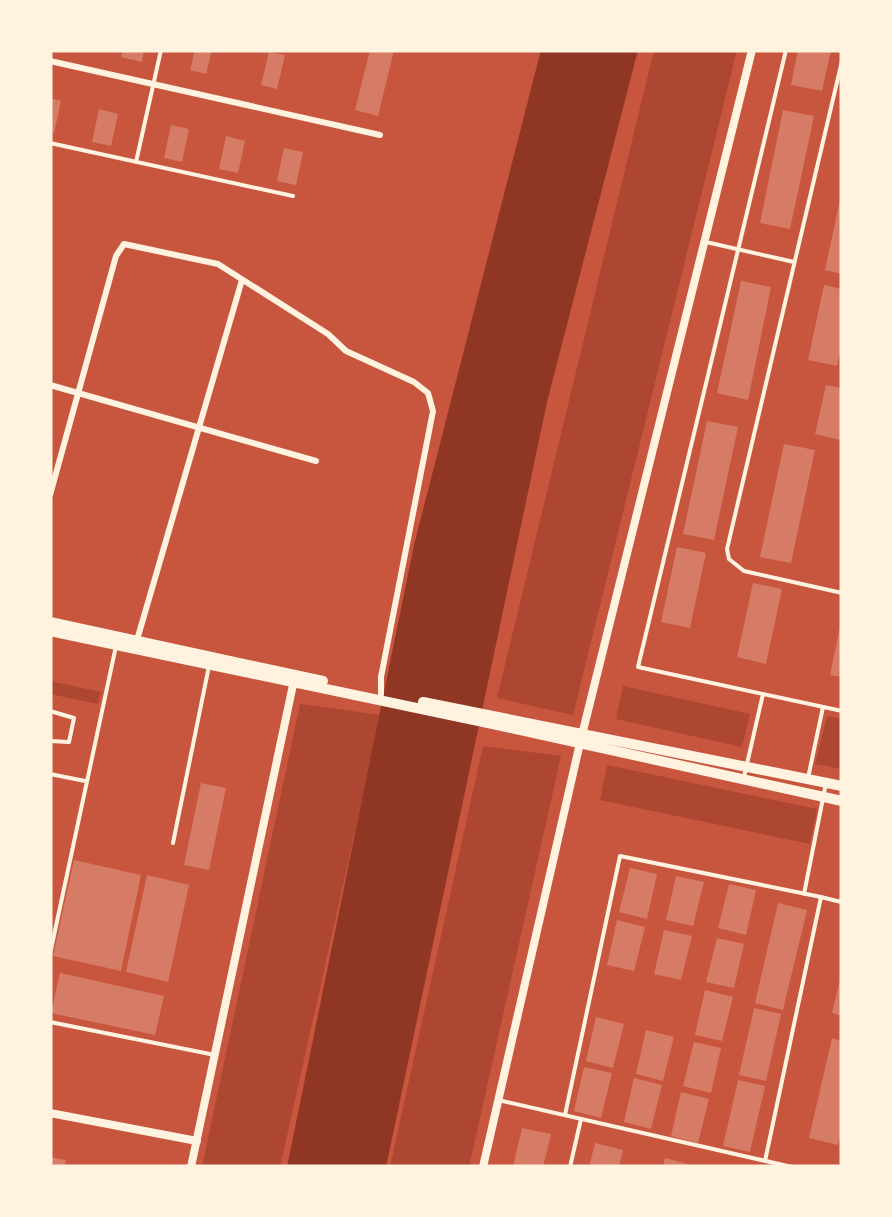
<svg xmlns="http://www.w3.org/2000/svg" width="892" height="1217" font-family="'Public Sans',sans-serif">
<style>
.green{fill:#ae4732}
.water{fill:#8f3625}
.building{fill:#d67c66}
.lines{fill:none;stroke-linecap:round;stroke-linejoin:round}
.service{stroke:#fff3e0;stroke-width:4}
.minor{stroke:#fff3e0;stroke-width:6}
.tertiary{stroke:#fff3e0;stroke-width:8}
.primary{stroke:#fff3e0;stroke-width:10}
</style>
<rect width="100%" height="100%" fill="#c8553d"/>
<path class="green" d="M654,50h83l-164,665 -76,-17z
M50,681l51,11 -3,12 -48,-10z
M623,686l127,28 -8,33 -126,-28z
M300,704l81,11 -101,452h-78z
M827,716l15,3v50l-27,-5z
M483,746l78,10 -92,411h-79z
M607,765l210,44 -7,35 -210,-44z"/>
<path class="water" d="M541,50h97l-91,352 -161,765h-99l127,-622z"/>
<path class="building" d="M123,50h21l-2,12 -21,-5z
M195,50h17l-6,24 -16,-4z
M370,50h24l-16,66 -23,-6z
M798,50h33l-9,41 -31,-6z
M269,52l16,3 -8,34 -16,-4z
M50,98l11,3 -7,32h-4z
M99,109l19,5 -7,32 -19,-4z
M783,110l31,6 -24,113 -30,-6z
M171,125l18,4 -7,33 -18,-4z
M226,136l19,5 -7,32 -19,-4z
M284,148l19,4 -7,33 -19,-4z
M840,199h2v75l-17,-4z
M741,281l30,6 -23,113 -31,-7z
M824,285l18,4v53l-5,24 -29,-6z
M826,385l16,3 -2,52 -25,-6z
M707,421l31,6 -24,113 -31,-6z
M784,444l31,6 -24,113 -31,-6z
M677,547l29,6 -16,75 -29,-6z
M753,583l29,6 -16,75 -29,-7z
M840,627h2v50l-12,-2z
M201,783l25,5 -17,82 -25,-5z
M74,860l67,15 -20,96 -68,-15z
M630,868l27,6 -10,45 -28,-7z
M147,875l42,10 -21,97 -42,-10z
M676,876l28,6 -11,44 -27,-6z
M729,884l27,6 -10,45 -28,-7z
M778,903l29,7 -24,100 -28,-7z
M617,920l28,7 -11,44 -27,-6z
M664,930l28,6 -11,44 -27,-6z
M717,938l27,6 -10,44 -28,-6z
M60,973l104,23 -9,39 -104,-22z
M841,976h1v40l-10,-3z
M705,990l28,7 -11,44 -27,-6z
M754,1008l27,6 -15,67 -27,-6z
M596,1017l28,7 -11,44 -27,-7z
M646,1030l28,7 -11,44 -27,-7z
M832,1038l10,3v86l-4,18 -29,-7z
M694,1042l27,6 -10,45 -28,-7z
M584,1067l28,6 -11,45 -27,-7z
M634,1078l28,7 -11,44 -27,-7z
M738,1080l27,6 -15,66 -27,-6z
M681,1092l28,7 -11,44 -27,-7z
M522,1128l29,6 -8,33h-30z
M595,1143l28,7 -4,17h-30z
M50,1157l16,3 -2,7h-14z
M665,1158l30,8v1h-32z"/>
<g class="lines">
<path class="service" d="M786,50l-148,617 204,44
M842,61l-115,488 2,10 15,12 98,22
M50,143l243,53
M136,162l25,-112
M706,242l88,20
M50,711l24,7 -5,24 -19,-1
M50,774l35,7
M744,777l19,-83
M808,778l15,-71
M173,843l36,-177
M804,894l22,-111
M50,954l66,-308
M50,1022l165,33
M498,1100l294,67
M565,1115l55,-259 201,41
M765,1161l56,-264 20,5 1,-5
M570,1167l11,-48"/>
<path class="minor" d="M50,61l330,74
M50,385l266,76
M50,495l66,-239 8,-12 94,20 110,70 18,17 68,31 14,11 5,18 -52,266v17
M137,640l105,-360"/>
<path class="tertiary" d="M50,1113l147,28
M191,1167l103,-487
M483,1167l97,-424 172,-693"/>
<path class="primary" d="M50,622l273,59
M50,631l438,92 354,78
M423,702l419,84"/>
</g>
<rect width="892" height="1217" fill="none" stroke="#fff3e0" stroke-width="105"/>
</svg>
